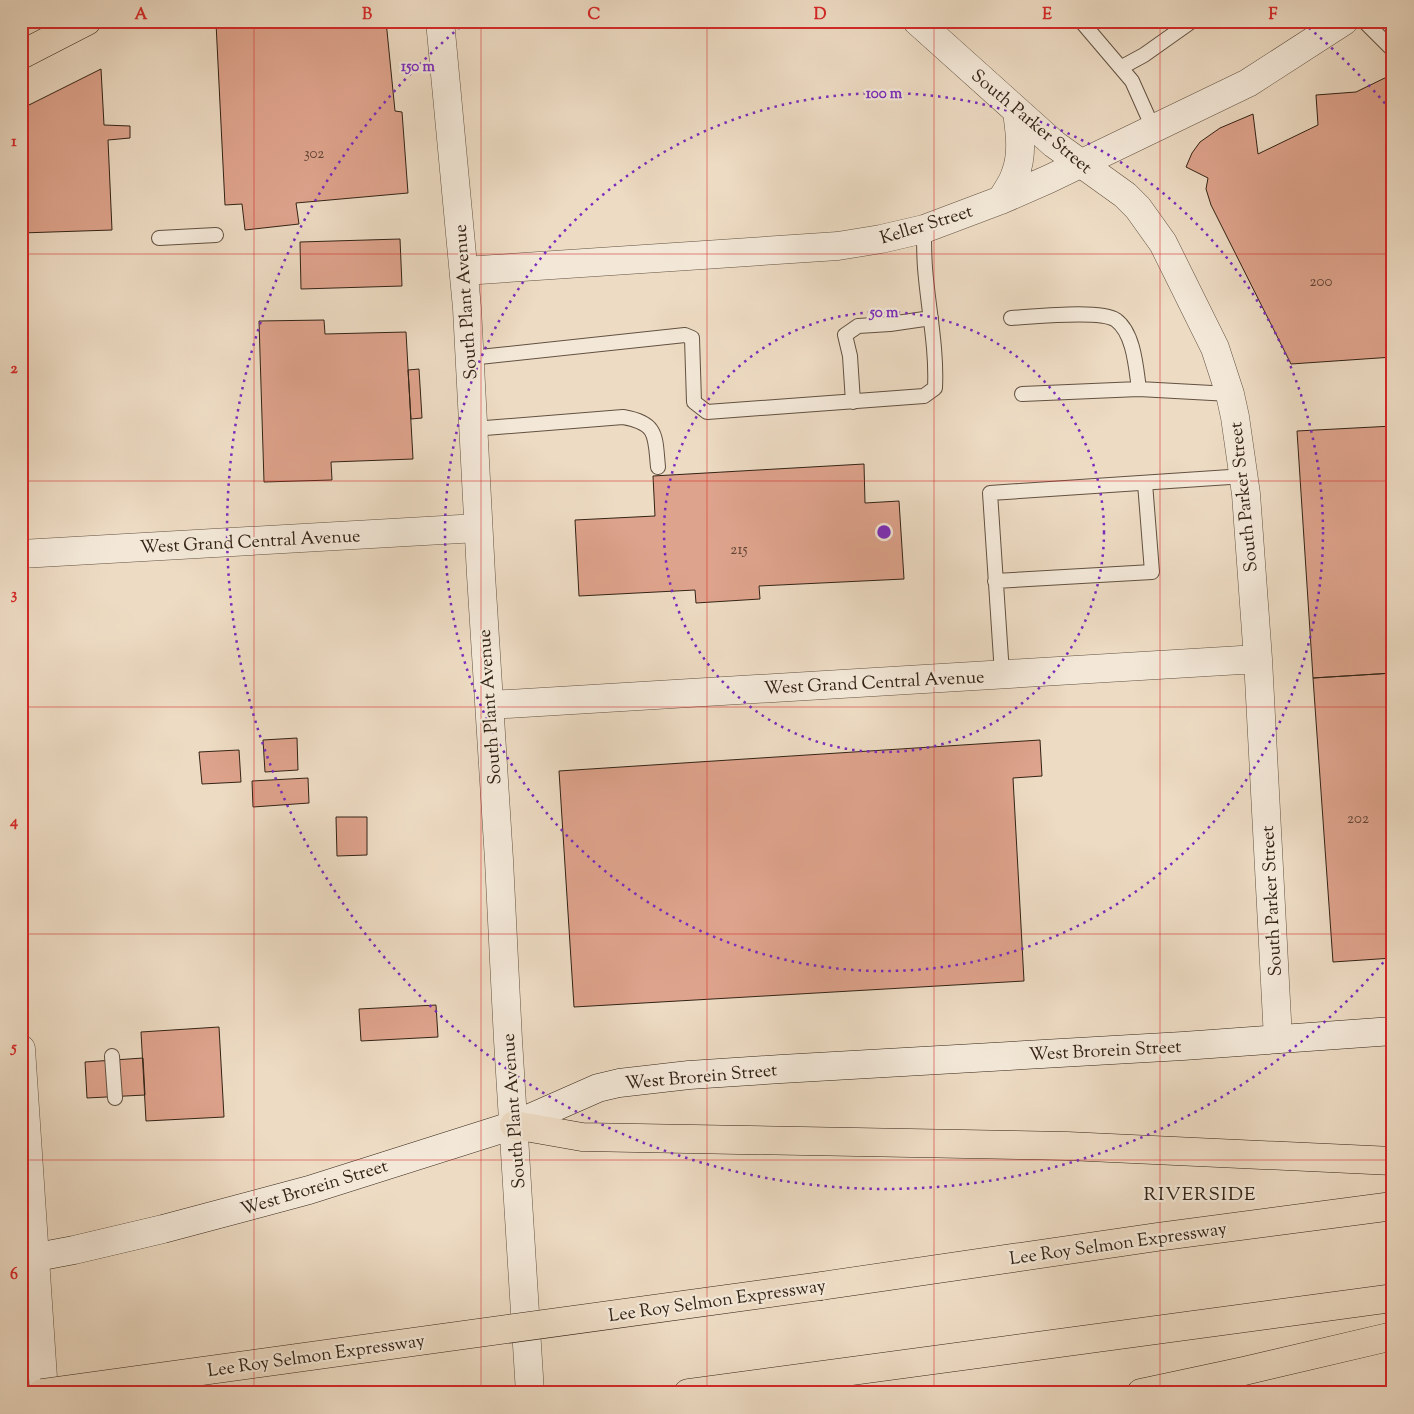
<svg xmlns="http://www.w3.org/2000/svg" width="1414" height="1414" font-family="'Sorts Mill Goudy',serif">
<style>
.building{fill:#dea38c;stroke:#332316}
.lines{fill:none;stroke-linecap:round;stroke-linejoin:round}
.service-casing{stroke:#625141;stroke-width:16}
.minor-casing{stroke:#625141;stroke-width:29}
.tertiary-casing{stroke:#625141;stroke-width:29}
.secondary-casing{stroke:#332316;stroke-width:29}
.primary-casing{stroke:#332316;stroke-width:29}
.motorway-casing{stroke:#332316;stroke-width:29}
.service{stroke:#f3e8d8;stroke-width:14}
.minor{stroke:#f3e8d8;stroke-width:28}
.tertiary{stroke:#f3e8d8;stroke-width:28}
.secondary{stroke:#f3e8d8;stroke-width:28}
.primary{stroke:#eddbc3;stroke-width:28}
.motorway{stroke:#eddbc3;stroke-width:28}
.motorway-bridge-casing{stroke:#332316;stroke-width:29;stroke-linecap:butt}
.motorway-bridge{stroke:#eddbc3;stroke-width:28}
.grid{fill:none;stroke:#d62828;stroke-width:1;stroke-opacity:0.55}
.ring{fill:none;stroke:#7b2cbf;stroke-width:2.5;stroke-dasharray:2.5 5}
.labels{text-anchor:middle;stroke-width:4.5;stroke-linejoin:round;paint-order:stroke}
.number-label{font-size:15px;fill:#5e4334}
.street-label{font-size:18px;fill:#332316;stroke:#f3e8d8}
.neighbourhood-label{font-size:19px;letter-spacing:1px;fill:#332316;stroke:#f3e8d8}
.centre{fill:#7b2cbf;stroke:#f3e8d8;stroke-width:2.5}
.ring-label{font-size:15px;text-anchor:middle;font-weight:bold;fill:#7b2cbf;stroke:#f3e8d8;stroke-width:4.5;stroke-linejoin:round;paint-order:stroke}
.neatline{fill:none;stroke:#d62828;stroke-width:2}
.grid-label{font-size:16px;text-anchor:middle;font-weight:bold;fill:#d62828}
</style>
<rect width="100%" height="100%" fill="#eddbc3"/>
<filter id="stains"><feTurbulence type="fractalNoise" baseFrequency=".004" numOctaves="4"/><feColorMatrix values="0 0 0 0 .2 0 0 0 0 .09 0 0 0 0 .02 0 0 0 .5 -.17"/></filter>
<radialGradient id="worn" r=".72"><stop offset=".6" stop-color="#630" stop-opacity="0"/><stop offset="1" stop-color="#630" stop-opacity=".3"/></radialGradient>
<path class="building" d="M221,21h165l9,90 7,1 6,81 -112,10 3,21 -54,6 -3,-26 -17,1 -9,-182z
M101,69l3,56 26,1v12l-22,2 4,90 -91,3v-124z
M1393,74v283l-102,7 -80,-159 -5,-16 2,-11 -22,-11 6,-14 8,-11 20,-14 33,-14 5,40 60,-29 -2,-30 40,-3z
M400,239l2,47 -101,3 -1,-47z
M324,320l1,14 81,-2 7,127 -82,3 1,18 -68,2 -5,-161z
M419,369l3,49 -11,1 -3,-49z
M1393,426v247l-80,5 -16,-247z
M864,464l1,39 34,-2 5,78 -145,7 1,13 -64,4 -1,-13 -116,6 -4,-76 80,-4 -2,-40z
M1393,673v285l-60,4 -20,-284z
M297,738l1,32 -33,2 -2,-32z
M1040,740l2,36 -29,2 11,203 -450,26 -15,-236z
M239,750l2,32 -39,2 -3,-32z
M308,778l1,25 -56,4 -1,-26z
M336,817h31v38l-30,1z
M436,1005l2,32 -77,4 -2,-32z
M219,1027l5,90 -78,4 -5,-89z
M143,1058l2,37 -58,3 -2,-36z"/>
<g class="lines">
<g class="service-casing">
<path id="service" d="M1081,21l51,60 21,47
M1364,21l29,29
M1122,67l22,-12 48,-34
M159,238l57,-3
M1011,318c22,-1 89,-9 105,2 18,13 20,48 23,69
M470,358l215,-23 7,3 2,64 13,10 217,-16 11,-8c2,-40 -7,-81 -10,-120 -1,-13 -1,-27 -1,-39
M1022,394l117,-5 91,5
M853,402l-3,-46 -5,-21 13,-9 32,-2 41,-6
M473,429l150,-12c35,6 32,19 35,50
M995,581l157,-9 -7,-89
M1002,674l-12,-181 255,-17
M112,1056l3,42"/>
</g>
<g class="minor-casing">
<path id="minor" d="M917,21l137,123 71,51 13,13 25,35 52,105 15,46 5,23 11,77 12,165 20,380
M1001,200c5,-8 11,-16 14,-25 8,-20 5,-42 2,-63
M464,271l374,-25 43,-7 43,-10 77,-29 48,-21 199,-96 96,-62
M21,554l457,-26
M490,705l768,-46"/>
</g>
<g class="tertiary-casing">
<path id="tertiary" d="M440,21l27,287 14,267 18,285 9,180 22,353
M21,1049l23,344"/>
</g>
<g class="secondary-casing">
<path id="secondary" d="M21,1260l53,-10 89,-21 146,-39 205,-65 84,-37 21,-5 70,-8 92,-6 402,-23 210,-15"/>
</g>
<g class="primary-casing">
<path id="primary" d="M21,55l66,-34"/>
</g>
<g class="motorway-casing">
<path id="motorway" d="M514,1125l68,12 485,9 326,15
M821,1286l336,-49 236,-31
M688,1393l705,-95
M1141,1393l103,-22 149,-35"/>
</g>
<use href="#service" class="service"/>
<use href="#minor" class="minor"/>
<use href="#tertiary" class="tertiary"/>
<use href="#secondary" class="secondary"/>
<use href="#primary" class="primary"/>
<use href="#motorway" class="motorway"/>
<g class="motorway-bridge-casing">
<path id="motorway-bridge" d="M42,1393l779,-107"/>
</g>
<use href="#motorway-bridge" class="motorway-bridge"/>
</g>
<path class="grid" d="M254,21v1372M481,21v1372M707,21v1372M934,21v1372M1160,21v1372M21,254h1372M21,481h1372M21,707h1372M21,934h1372M21,1160h1372"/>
<g class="ring">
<circle cx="884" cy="532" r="220"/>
<circle cx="884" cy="532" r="439"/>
<path d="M1393 951A659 659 0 1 1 465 23M1303 23A659 659 0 0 1 1393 113"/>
</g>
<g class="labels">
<g class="number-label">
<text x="314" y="158">302</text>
<text x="1321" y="286">200</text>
<text x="739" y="554">215</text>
<text x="1358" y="823">202</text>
</g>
<g class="street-label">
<text transform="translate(1032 121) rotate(40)" y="6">South Parker Street</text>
<text transform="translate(926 224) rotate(-17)" y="6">Keller Street</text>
<text transform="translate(465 302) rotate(-94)" y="6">South Plant Avenue</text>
<text transform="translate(1243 497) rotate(-96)" y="6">South Parker Street</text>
<text transform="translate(250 541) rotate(-3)" y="6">West Grand Central Avenue</text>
<text transform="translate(874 682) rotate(-3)" y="6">West Grand Central Avenue</text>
<text transform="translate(489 707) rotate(-94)" y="6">South Plant Avenue</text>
<text transform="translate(1271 901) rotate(-93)" y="6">South Parker Street</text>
<text transform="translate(1105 1050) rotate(-3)" y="6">West Brorein Street</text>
<text transform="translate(701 1076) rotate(-5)" y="6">West Brorein Street</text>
<text transform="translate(513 1111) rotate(-94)" y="6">South Plant Avenue</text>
<text transform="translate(314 1187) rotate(-17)" y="6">West Brorein Street</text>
<text transform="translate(1118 1243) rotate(-8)" y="6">Lee Roy Selmon Expressway</text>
<text transform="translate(717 1300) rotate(-8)" y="6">Lee Roy Selmon Expressway</text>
<text transform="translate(316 1355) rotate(-8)" y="6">Lee Roy Selmon Expressway</text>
</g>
<g class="neighbourhood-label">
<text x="1200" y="1200">RIVERSIDE</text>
</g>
</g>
<circle cx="884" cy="532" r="8" class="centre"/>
<g class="ring-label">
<text x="418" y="71">150 m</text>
<text x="884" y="98">100 m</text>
<text x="884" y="317">50 m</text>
</g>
<rect width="1414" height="1414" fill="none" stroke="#eddbc3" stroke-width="55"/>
<rect x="28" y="28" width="1358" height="1358" class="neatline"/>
<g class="grid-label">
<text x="141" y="19">A</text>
<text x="367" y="19">B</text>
<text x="594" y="19">C</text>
<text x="820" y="19">D</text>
<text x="1047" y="19">E</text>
<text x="1273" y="19">F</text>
<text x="14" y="146">1</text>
<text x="14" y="373">2</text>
<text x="14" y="599">3</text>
<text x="14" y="826">4</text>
<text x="14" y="1052">5</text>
<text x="14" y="1279">6</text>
</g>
<rect width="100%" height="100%" filter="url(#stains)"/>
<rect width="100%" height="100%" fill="url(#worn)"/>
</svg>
